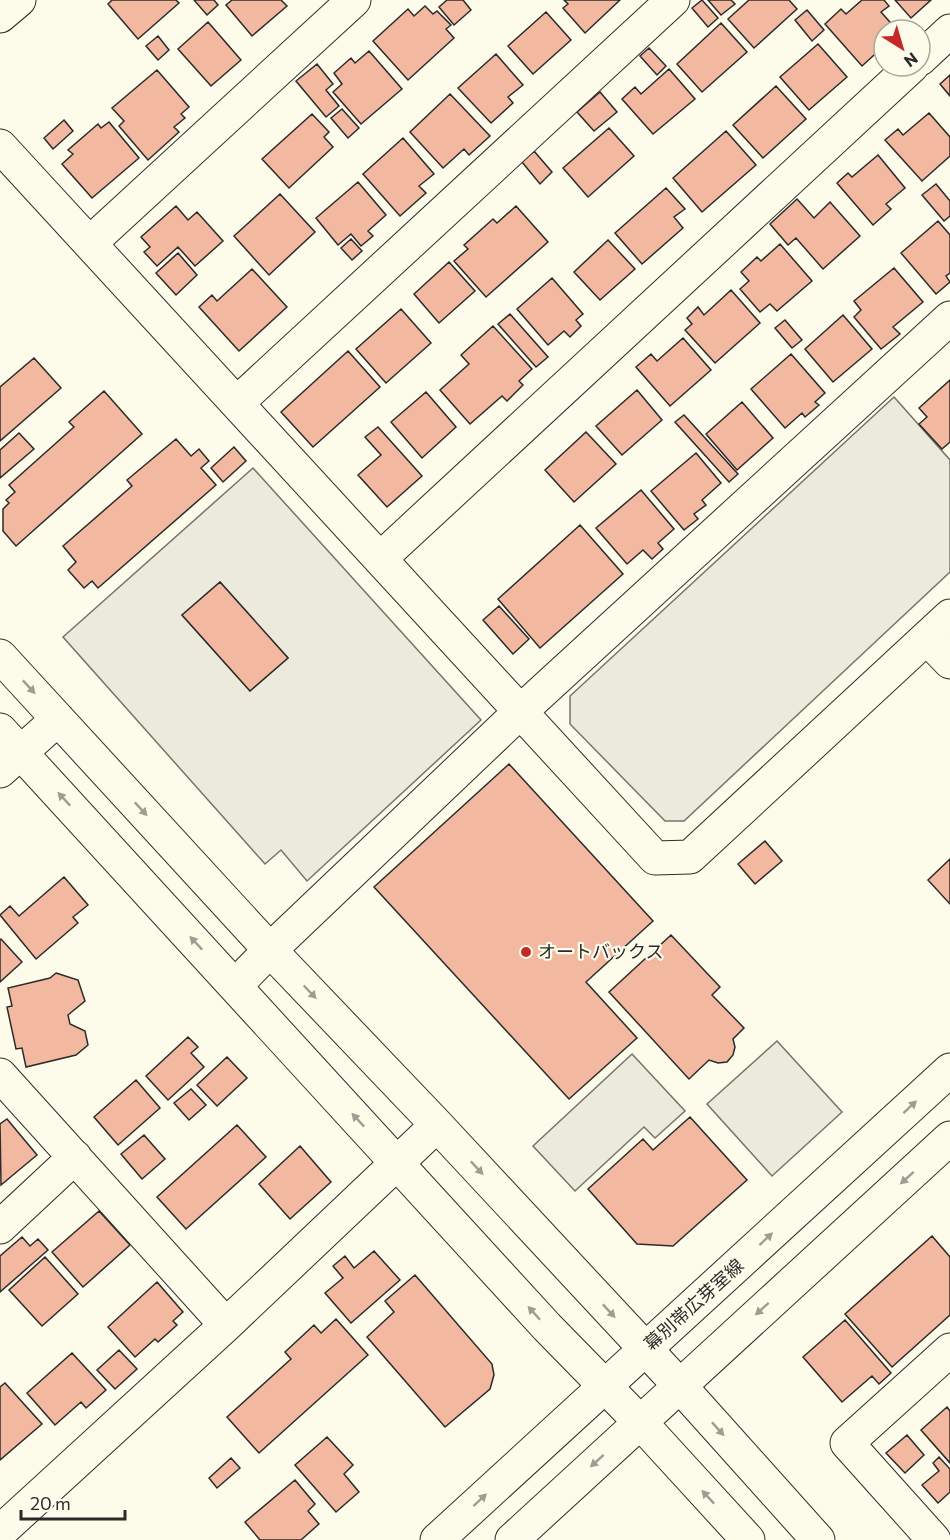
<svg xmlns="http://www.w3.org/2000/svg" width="950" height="1540" font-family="Commissioner,'Noto Sans JP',sans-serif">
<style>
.parking{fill:#eceadb;stroke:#74746e;stroke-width:1.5;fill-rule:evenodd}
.building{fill:#f2b8a0;stroke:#2b2b2b;stroke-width:1.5}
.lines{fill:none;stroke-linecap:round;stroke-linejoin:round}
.minor-casing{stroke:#2b2b2b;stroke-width:35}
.major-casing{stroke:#2b2b2b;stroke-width:35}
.minor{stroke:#fdfbea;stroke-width:33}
.major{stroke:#fdfbea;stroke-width:33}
.oneway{fill:#9e9d94}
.poi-dot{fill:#c62828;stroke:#fdfbea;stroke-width:2}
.labels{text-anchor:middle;stroke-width:4.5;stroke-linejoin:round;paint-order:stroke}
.poi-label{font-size:18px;fill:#2b2b2b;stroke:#fdfbea;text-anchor:start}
.street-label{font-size:18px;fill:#2b2b2b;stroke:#fdfbea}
</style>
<rect width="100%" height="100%" fill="#fdfbea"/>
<path class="parking" d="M894,397l56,63v112l-266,249h-19l-95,-97v-28z
M253,468l228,252 -174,161 -26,-31 -16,14 -202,-227zM220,582l68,76 -38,33 -68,-76z
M777,1041l65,71 -70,64 -65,-72z
M632,1054l53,57 -30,27 -11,-11 -69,64 -42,-45z"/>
<path class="building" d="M112,0h64l3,3 -41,36 -30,-35z
M194,0h20l4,5 -11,10z
M232,0h49l6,6 -35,30 -26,-31z
M447,0h16l8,10 -17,15 -15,-18z
M564,0h56l-35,33 -22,-25 5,-4z
M702,0l16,18 -10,9 -16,-19z
M708,0h23l4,4 -14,11z
M749,0h40l8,9 -43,39 -26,-29z
M862,0h22l5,6 -8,6 16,18h-13v16l-22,20 -37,-42 16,-15 5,5z
M895,0h36l-20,18z
M425,6l8,8 4,-3 14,14 -5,4 8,9 -46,42 -35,-39 35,-32 6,7z
M807,10l17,20 -12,11 -17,-21z
M546,12l25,28 -38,34 -25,-28z
M208,22l33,38 -30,26 -33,-37z
M721,23l26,29 -45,40 -25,-28z
M158,36l11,14 -11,10 -12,-14z
M818,44l29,33 -38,33 -29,-33z
M649,48l17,18 -9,9 -17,-19z
M369,51l33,38 -41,35 -28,-32 9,-8 -8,-11 17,-15 4,5z
M496,54l27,31 -15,12 5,6 -22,20 -33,-35z
M317,64l16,20 -7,6 13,16 -13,11 -30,-36z
M669,69l26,30 -42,35 -31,-35 13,-12 6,7z
M157,70l32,37 -8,7 4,4 -11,9 5,5 -31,28 -29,-34 5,-5 -12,-13z
M950,75v21l-10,-12z
M776,86l30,33 -43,39 -30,-33z
M600,92l17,20 -23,19 -17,-19z
M450,94l40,42 -21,19 -5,-6 -21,19 -33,-36z
M342,109l17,19 -11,10 -17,-20z
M929,113l21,24v19l-28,25 -37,-41 13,-11 5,6z
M312,114l17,18 -5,5 9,10 -44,41 -27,-29z
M64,120l9,11 -20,18 -9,-11z
M109,122l30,36 -47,40 -30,-34 11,-10 -5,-4 30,-26 3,4z
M609,128l25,28 -46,41 -25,-29z
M726,131l30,34 -54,47 -29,-34z
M403,138l31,36 -15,12 7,7 -26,23 -37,-42z
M534,151l18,21 -12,12 -18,-22z
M878,155l27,33 -19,16 5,5 -18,16 -36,-42 11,-10 4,4z
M358,182l28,33 -18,16 5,5 -12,10 -10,-12 -13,11 -22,-27z
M936,184l14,17v15l-6,5 -22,-26z
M666,188l19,21 -11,8 9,11 -41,36 -27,-31z
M280,194l35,38 -46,43 -35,-39z
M797,199l17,19 16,-16 30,34 -37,33 -27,-31 -8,7 -18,-21z
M176,206l12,14 9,-8 26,29 -28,25 -17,-19 -21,19 -13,-14 6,-5 -9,-10z
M516,206l32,36 -62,55 -32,-36 14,-12 -4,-4 29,-26 4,4z
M938,221l12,14v38l-4,3 4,6 -14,12 -35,-41z
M351,239l11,12 -10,9 -11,-12z
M608,240l27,29 -35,31 -26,-28z
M780,244l32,37 -35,30 -7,-7 -10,8 -20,-23 9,-8 -8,-9 16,-15 4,4z
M178,253l19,22 -21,20 -20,-22z
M449,262l26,29 -36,32 -25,-29z
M894,268l29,34 -30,25 7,7 -19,15 -27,-32 7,-7 -7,-9z
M252,269l35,38 -48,44 -40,-44 13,-12 5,6z
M552,278l31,36 -7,6 5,6 -11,11 -6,-6 -16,14 -31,-36z
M731,290l29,33 -45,40 -30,-33 7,-6 -5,-6 11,-11 6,8z
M401,309l30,34 -45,40 -30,-34z
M510,314l38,43 -12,10 -38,-43z
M843,315l29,34 -39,33 -28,-33z
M785,320l17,20 -10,8 -17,-20z
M493,326l39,43 -13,12 4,4 -16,16 -5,-5 -32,28 -30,-34 29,-26 -8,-9z
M683,338l28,32 -41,36 -34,-39 15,-13 6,7z
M348,351l32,36 -67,60 -32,-35z
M791,354l34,39 -10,9 4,3 -14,12 -3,-4 -17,15 -34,-39z
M34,358l27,30 -61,53v-54z
M950,380v62l-8,7 -23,-25 8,-7 -8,-9z
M637,390l25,30 -40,35 -26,-29z
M104,391l38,43 -126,112 -13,-15v-22l6,-6 -3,-3 9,-8 -6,-7 65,-58 -5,-5z
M426,392l30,35 -34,31 -31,-36z
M742,402l31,36 -36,32 -31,-36z
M684,415l54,59 -9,8 -54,-60z
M378,427l44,49 -35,31 -29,-32 23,-20 -16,-18z
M586,432l30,32 -42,38 -29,-32z
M19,433l15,16 -34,29v-28z
M176,439l15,17 8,-7 10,12 -8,7 15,17 -118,103 -6,-7 -8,7 -16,-18 8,-8 -13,-16 69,-60 -5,-6z
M234,447l12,14 -23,21 -12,-14z
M696,453l25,30 -19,17 4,5 -12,9 4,5 -14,11 -33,-39z
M641,490l33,39 -16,14 5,6 -11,10 -9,-9 -16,14 -31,-36z
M580,525l43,49 -83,74 -42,-49z
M220,582l68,76 -38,33 -68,-76z
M499,606l30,33 -16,15 -30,-34z
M509,764l144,157 -67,61 51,56 -68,61 -195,-212z
M765,841l17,20 -27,23 -17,-20z
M950,859v45l-22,-24z
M64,877l24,28 -15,12 5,6 -42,36 -36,-44 10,-9 9,10z
M671,935l49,52 -8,8 32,33 -11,11 2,8 -2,8 -6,7 -9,1 -9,-3 -20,19 -80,-87z
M1,939l21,23 -22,20v-42z
M56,973l22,7 7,21 -17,14 2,9 15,7 3,14 -12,10 -50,12 -4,-19 -6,1 -9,-42 5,-1 -4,-18 42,-10z
M188,1037l10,10 -7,6 13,14 -36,33 -22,-24z
M227,1057l20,21 -30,28 -20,-21z
M136,1080l24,28 -42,37 -24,-28z
M191,1089l15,16 -17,15 -15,-17z
M690,1117l57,63 -74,66 -36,-2 -49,-55 55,-50 10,11z
M7,1119l30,36 -36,30 -1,-61z
M237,1125l29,32 -80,72 -29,-32z
M144,1135l21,24 -23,20 -21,-25z
M300,1146l31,36 -41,37 -31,-35z
M99,1211l31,34 -47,42 -31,-35z
M932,1236l18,21v58l-58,52 -47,-53z
M22,1237l8,9 8,-7 10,11 -48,42v-36z
M374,1251l26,29 -49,43 -26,-30 18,-15 -10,-12 12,-10 9,12z
M45,1257l33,37 -36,32 -33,-36z
M415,1275l77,89 2,11 -4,14 -45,38 -78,-90 27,-25 -9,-11z
M157,1282l26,30 -10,9 4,4 -19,17 -3,-3 -20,18 -27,-30z
M336,1319l32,36 -109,98 -32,-36 64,-58 -6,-7 29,-27 7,8z
M845,1320l46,53 -12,11 -7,-8 -30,26 -39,-45z
M119,1350l18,19 -22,20 -18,-19z
M72,1353l34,37 -20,18 -5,-6 -26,23 -28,-32z
M5,1383l37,41 -42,36v-73z
M947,1407l3,4v52l-29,-33z
M907,1435l17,20 -19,18 -19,-20z
M327,1437l26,28 -9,9 15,18 -23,20 -41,-47z
M939,1457l11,12v23l-12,11 -16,-18 17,-14 -6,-8z
M231,1458l9,10 -23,20 -8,-10z
M295,1480l20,24 -7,7 11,13 -18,16h-41l-15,-18z"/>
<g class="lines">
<g class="minor-casing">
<path id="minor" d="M0,16l19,-16
M920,59l30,-28
M0,146l655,712 35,-1 260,-241
M90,243l264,-243
M237,403l436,-403
M381,558l531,-492
M927,638l23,24
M0,656l270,294 167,175 242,260 139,155
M0,730l547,597 93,95 108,118
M0,771l58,-52
M235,986l35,-36 251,-239 429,-393
M0,1075l226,250
M0,1227l75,-70
M0,1532l226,-207 211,-200
M934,1540l-87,-97 103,-93"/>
</g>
<g class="major-casing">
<path id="major" d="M437,1540l513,-470
M512,1540l438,-402"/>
</g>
<use href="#minor" class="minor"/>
<use href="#major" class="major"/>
</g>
<defs><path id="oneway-solid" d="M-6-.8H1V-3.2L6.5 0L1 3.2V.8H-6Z" transform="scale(1.5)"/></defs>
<g class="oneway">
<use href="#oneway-solid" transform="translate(29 687) rotate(47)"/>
<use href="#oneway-solid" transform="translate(64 799) rotate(-133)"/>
<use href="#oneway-solid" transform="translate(141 809) rotate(47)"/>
<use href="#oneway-solid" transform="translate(196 943) rotate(-133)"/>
<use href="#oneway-solid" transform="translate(310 992) rotate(46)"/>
<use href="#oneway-solid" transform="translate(910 1107) rotate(-43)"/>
<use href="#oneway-solid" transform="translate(358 1120) rotate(-133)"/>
<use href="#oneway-solid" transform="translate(477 1168) rotate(47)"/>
<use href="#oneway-solid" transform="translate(907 1178) rotate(138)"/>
<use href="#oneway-solid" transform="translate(766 1239) rotate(-43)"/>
<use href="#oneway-solid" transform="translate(762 1309) rotate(138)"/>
<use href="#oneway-solid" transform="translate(609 1311) rotate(47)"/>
<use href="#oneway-solid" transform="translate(534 1313) rotate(-132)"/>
<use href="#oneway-solid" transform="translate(718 1429) rotate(48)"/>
<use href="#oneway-solid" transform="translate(597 1461) rotate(138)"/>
<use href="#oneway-solid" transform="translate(708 1497) rotate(-133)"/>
<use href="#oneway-solid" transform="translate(480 1500) rotate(-43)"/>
</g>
<circle class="poi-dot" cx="526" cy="952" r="6"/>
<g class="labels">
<g class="poi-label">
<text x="538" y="958">オートバックス</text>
</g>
<g class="street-label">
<text transform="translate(694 1305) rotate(-42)" y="6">幕別帯広芽室線</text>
</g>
</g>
<g transform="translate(902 48) rotate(143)"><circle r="28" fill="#fdfbea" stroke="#a9a89e" stroke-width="1.5"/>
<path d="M0-4.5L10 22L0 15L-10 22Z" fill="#c62828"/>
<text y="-9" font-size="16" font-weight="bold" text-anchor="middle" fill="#2b2b2b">N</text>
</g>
<path d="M21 1510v9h104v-9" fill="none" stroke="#2b2b2b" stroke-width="3"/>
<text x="30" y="1510" font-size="18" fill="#2b2b2b" stroke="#fdfbea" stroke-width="4.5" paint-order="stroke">20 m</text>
</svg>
